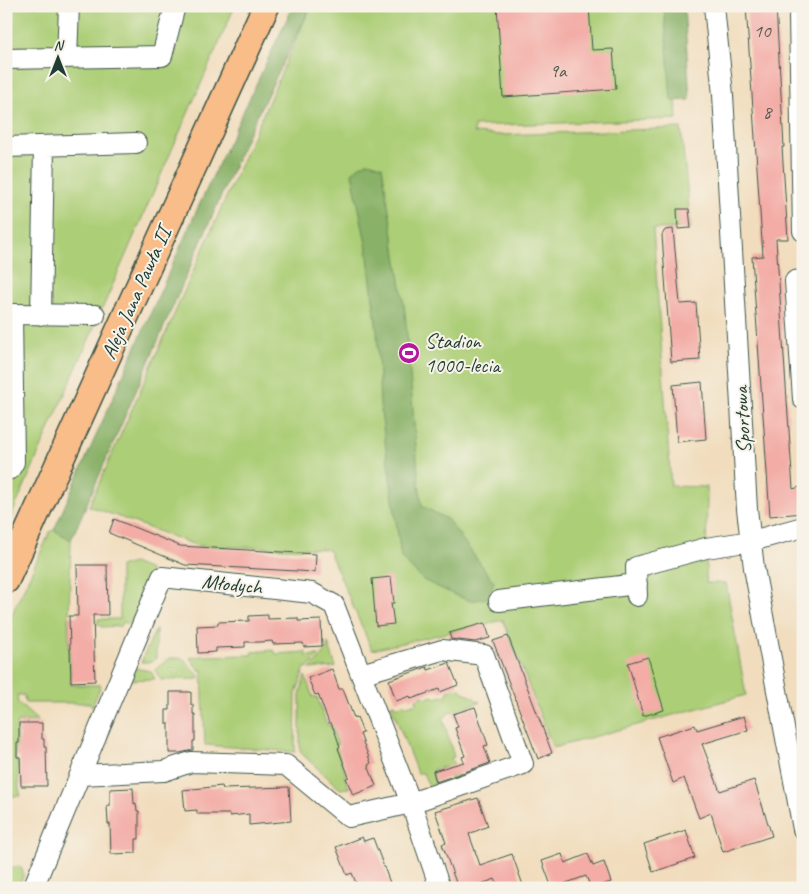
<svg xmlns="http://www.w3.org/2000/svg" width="809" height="894" font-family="Caveat,sans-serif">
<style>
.green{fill:#acce76;stroke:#668655}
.forest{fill:#89b167;stroke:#54774e}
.building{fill:#f3aca6}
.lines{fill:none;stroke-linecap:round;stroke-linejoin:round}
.minor-casing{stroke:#3e5549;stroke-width:22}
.major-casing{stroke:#3e5549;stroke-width:29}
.minor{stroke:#fff;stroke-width:20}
.major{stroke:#f8bd89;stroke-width:26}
.labels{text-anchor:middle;stroke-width:4;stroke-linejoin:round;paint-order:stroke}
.number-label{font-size:19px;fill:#545950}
.street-label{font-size:21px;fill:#1f3d34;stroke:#f7f3e8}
.poi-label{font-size:21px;fill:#1f3d34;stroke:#f7f3e8;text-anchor:start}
</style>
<rect width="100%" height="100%" fill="#f7f3e8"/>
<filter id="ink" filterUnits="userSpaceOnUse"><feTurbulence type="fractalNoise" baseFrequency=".02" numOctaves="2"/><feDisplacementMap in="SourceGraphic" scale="10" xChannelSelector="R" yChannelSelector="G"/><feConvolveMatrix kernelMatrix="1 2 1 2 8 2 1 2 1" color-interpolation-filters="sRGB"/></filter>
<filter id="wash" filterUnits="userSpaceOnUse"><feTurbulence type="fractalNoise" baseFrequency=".0096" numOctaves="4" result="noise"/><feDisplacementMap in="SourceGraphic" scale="20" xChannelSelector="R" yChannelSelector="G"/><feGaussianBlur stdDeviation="1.12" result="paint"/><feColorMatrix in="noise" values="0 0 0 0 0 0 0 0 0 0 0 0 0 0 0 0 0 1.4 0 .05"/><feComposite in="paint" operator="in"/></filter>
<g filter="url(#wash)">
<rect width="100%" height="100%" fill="#f1ddbd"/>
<path class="green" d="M6,6h229l-229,522z
M311,6h361l5,113 -203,7v7l27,2 180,-7 10,100 -38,1 18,257 36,1 -1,96h20l20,112 -193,53 -50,-128 -131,30 -44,-101 -130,-3 -109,-40z
M54,530l17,10 -2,74 -1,2 3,69h30l-9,22 -2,-4h-65l-1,-8h-7l1,8 20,18 -21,1 -2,37 3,3 1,27 2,7h-15v-169l44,-95z
M133,563l17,7 1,5 -21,49 -7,-2 -2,4 -20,1 -1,-2 -3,-1 1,-5h22v-52z
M156,629v29l-5,4h-10z
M328,643l8,24 -26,2 17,-19z
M274,650l2,4 30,-2v4l13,-1 -11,13 -3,-1 -9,27 -1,58 -90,-7 -3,-75h-3l-9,-12 11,-2 51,-1v-3z
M169,658h14l16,18 -1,3 -37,1 -6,-10z
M128,667l23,4 4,8 -28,1z
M305,676l8,21h4l10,28h4l7,20 -2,2 10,28 -2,1 5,12 -9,1 -40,-37v-58z
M458,688l22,14 -31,11 -6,6 11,38 -3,1 8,21 -8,2 -5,-14 -14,3 4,17 -6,2 -7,-16h-6l-26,-68 3,-1 2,3 8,-3 2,2 11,-3 -1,-4 8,-3 2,2 7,-2 3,2 11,-3 1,-4z
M18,866l4,3 2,6 -7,13h-11v-18z"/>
<path class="forest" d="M293,6h18l-62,126 -178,408 -17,-10 140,-314z
M664,6h20l6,94 -19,1z
M368,162l14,4 23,146 14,172 3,22 25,13 47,63 -6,16 -18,3 -15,-6 -32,-15 -22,-22 -21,-153 -3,-74 -10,-82 -15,-76 6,-6z"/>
<g id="blocks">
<path class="building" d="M497,6h92l3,44 21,-1 3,40 -113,8z
M746,6h30l8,141h-2l6,92h-12l17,250 10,-3v27l-33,3 -18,-259 11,-1z
M677,209h12l2,19 -13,1z
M673,229l7,75 16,-1 4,57 -29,2 -9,-127 3,-5z
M702,382l4,57 -29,3 -4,-57z
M114,519l66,27 136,8 -1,18 -130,-7 -76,-32z
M77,565h30l1,50h-15l2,66 -24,1 -2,-66h9z
M391,577l3,26h-3l3,21 -18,2 -4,-47z
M268,615v4l30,-1v3l23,-1 1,26 -18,1 -1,-4 -30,1 -1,-3 -13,1h-14v5l-29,1v4l-18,1 -1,-27 21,-1v-3l31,-1v-5z
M485,623l5,15 -15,4 -24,-3 -2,-6z
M508,636l44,117 -14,6 -45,-118z
M648,657l16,53 -21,6 -15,-53z
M449,663l9,22 -18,7 -1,-3 -28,10 -1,-3 -14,5 -7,-21 38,-13 1,3z
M332,669l7,20h4l11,29 3,-1 6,16 -3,1 11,29 -3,2 8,21 -23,9 -7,-17 3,-1 -11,-29 2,-1 -4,-12 -5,-12h-2l-11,-29 -3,1 -7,-17z
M170,692h21v13l2,-1v10h2v27h-2v9l-13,3h-11v-29h-3v-14h4z
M475,707l13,38 -4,1 6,17 -54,19 -3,-11 31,-9 -2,-5 3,-1 -10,-28 3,-1 -5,-13z
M744,716l4,14 -46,14 18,47 34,-11 18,56 -49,16 -12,-39 -12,5 -15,-40 -11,5 -16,-46 38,-12 2,5z
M19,723h23v16h2v8h2l1,39h-26l-1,-29h-3v-14h2z
M222,786l1,3 66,-2 2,34 -42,4v-11l-19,2 -1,-2h-32v-4l-12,1 -2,-21z
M133,788l1,16 2,-1 1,8h2v28h-3v14l-25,1 -1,-30h-2l-1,-18h3v-17z
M478,798l10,28 -19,8 11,31 32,-11 12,34h-25l-4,-9 -25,9h-12l-16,-44 4,-1 -11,-32z
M686,830l9,28 -42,14 -9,-28z
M362,837l2,4 9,-3 19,50h-34l-6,-15 -5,2 -11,-28z
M562,854l3,9 23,-9 5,12 11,-4 7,20 -20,6 -5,-12 -34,12 -10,-27z"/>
</g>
</g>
<g filter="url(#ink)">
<use href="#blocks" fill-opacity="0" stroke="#3e5549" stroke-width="1"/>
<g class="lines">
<g class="minor-casing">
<path id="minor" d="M714,6l9,89 24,414 7,59 49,261
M803,14l-4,3 4,214
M67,58l2,-52
M6,59l156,-3 13,-50
M6,147l130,-4
M803,280l-8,1 8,118
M41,315l3,-169
M6,469h4l4,-7 -2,-148 83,1
M637,596l-1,-29 70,-19 46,-7 51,-14
M499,601l138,-17
M80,775l84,-4 27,-9 95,3 63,52 62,-14 112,-39 -39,-109 -42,-5 -81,24
M33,888l129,-311 150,16 22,12 77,198 29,85"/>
</g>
<g class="major-casing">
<path id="major" d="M6,580l260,-574"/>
</g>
<use href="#minor" class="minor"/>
<use href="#major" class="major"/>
</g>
</g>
<defs>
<g id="stadium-disc" transform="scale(1.125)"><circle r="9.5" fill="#b5179e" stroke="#f7f3e8"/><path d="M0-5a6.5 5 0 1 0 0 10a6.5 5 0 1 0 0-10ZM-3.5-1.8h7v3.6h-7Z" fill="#fff"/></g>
</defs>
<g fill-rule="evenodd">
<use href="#stadium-disc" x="409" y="353"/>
</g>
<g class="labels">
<g class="number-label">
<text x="762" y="37">10</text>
<text x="558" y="77">9a</text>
<text x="767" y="118">8</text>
</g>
<g class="street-label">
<text transform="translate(136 293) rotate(-66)" y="7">Aleja Jana Pawła II</text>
<text transform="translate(742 420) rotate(-93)" y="7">Sportowa</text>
<text transform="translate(232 584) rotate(6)" y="7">Młodych</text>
</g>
<g class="poi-label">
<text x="425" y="348">Stadion<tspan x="425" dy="24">1000-lecia</tspan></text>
</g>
</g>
<rect width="809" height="894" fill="none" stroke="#f7f3e8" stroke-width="25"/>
<g transform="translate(58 58)" stroke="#f7f3e8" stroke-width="4" paint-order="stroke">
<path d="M0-4L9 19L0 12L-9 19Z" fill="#1f3d34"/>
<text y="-8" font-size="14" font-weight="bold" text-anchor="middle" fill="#1f3d34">N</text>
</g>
</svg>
